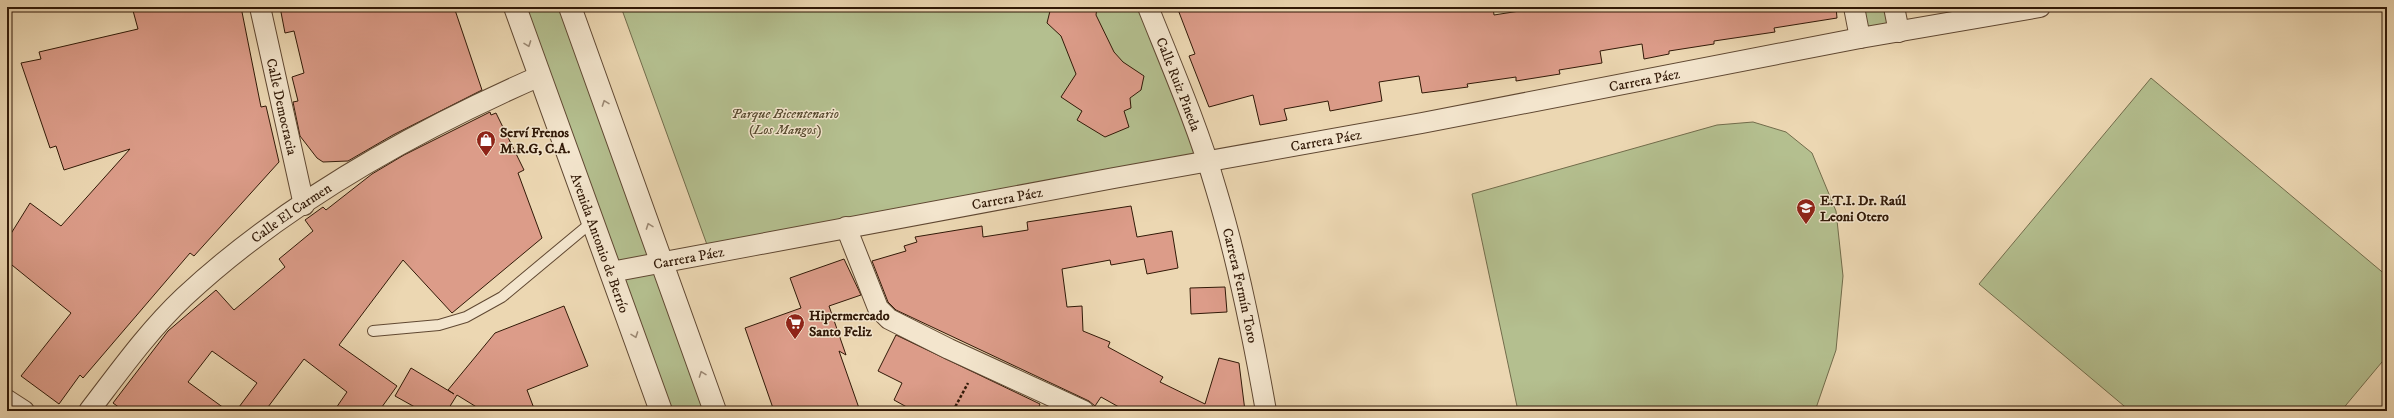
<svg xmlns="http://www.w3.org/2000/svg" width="2394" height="418" font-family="'IM FELL DW Pica',serif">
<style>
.green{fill:#b4bf8f;stroke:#726c4b}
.building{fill:#dc9c89;stroke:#311907}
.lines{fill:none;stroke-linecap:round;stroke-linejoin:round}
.service-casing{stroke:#604832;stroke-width:12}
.minor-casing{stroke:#604832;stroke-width:22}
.tertiary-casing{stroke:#604832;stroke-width:24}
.path{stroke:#311907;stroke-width:2.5;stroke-dasharray:3 2;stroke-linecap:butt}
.service{stroke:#f3e5cd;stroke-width:10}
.minor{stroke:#f3e5cd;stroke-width:20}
.tertiary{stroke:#f3e5cd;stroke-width:22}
.oneway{stroke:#9c8974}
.labels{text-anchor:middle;stroke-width:3;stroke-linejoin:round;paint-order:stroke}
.street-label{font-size:14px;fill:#311907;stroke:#f3e5cd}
.park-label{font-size:14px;font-style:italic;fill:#584b30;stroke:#f3e5cd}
.poi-label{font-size:14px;font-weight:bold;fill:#311907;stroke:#f3e5cd;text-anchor:start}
</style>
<rect width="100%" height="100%" fill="#ecd7b2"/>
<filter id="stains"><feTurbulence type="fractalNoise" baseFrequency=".005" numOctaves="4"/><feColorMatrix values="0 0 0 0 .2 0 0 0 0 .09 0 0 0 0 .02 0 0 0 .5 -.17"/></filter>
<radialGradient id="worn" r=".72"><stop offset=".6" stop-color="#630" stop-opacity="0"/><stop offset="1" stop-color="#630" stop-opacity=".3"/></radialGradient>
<path class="green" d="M515,7h55l145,404h-54z
M621,7h527l58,155 -496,91z
M1854,7h40l5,25 -39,6z
M2151,78l236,198v80l-46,55h-211l-151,-127z
M1753,122l33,10 26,21 24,58 7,65 -7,74 -21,61h-297l-46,-217 245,-69z"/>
<path class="building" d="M132,7h109l20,100 5,-1 13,56 -85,94 -4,-3 -107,125 -3,-3 -21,29 -38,-28 50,-63 -64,-52v-21l23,-37 31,23 69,-77 -66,21 -8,-24 -6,2 -29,-85 20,-4 -2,-7 99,-23z
M280,7h174l28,83 -89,45 -45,26 -25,1 -6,-4 -17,-22 -7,-34 5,-1 -6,-24 12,-4 -10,-42 -9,2z
M1051,7h46l-1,8 18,37 9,10 21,14 -3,14 -11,8 1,10 -7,3 5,16 -24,10 -28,-17 5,-9 -21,-14 15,-23 -15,-38 -14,-13z
M1177,7h192v3l22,-3h102l1,8 51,-8h116l1,4 24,-4h150l1,11 -63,10 1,4 -61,9v3l-45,7v3l-25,5 -2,-15 -42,7 2,12 -43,7 1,4 -44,7v-4l-49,7 1,3 -46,6 -3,-17 -40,6 3,19 -52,10 -2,-10 -44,8 3,11 -27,5 -7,-30 -44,12 -20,-51 6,-2z
M490,112l1,3 5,-2 28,57 -6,3 24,65 -90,75 -49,-53 -64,85 58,41 -18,25h-45l13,-19 -43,-33 -39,52h-29l21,-28 -45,-32 -24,31 40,29h-104l-11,-8 55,-72 48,-41 18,20 51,-43 -6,-8 34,-28 -8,-11 18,-13 3,3 46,-36 32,-19z
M1131,206l6,31 35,-6 6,37 -31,6 -3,-15 -33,6 -1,-5 -48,9 5,38 15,-1 1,25 27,11 -2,5 55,30 -3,5 45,22 14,-46 20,5 6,48h-119l-25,-14 -6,9 -6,-5 -193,-91 -8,-8 -16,-41 34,-10 -2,-5 13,-4 -2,-5 67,-11 1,11 45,-7 -1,-8z
M844,259l17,36 -32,11 17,49 -7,-4 21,60h-86l-29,-83 56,-20 -11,-30z
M1225,287l2,25 -36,2 -1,-26z
M564,306l24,60 -61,24 8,21h-52l-26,-16 -10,16h-25l-27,-15 16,-28 43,26 -6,-4 47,-57z
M896,335l144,69 -3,7h-123l-20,-11 8,-17 -24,-12z"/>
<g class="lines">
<g class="service-casing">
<path id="service" d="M373,331l66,-6 27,-8 36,-20 90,-75"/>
</g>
<g class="minor-casing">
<g id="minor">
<path id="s1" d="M260,7l44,198"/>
<path id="s2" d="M1148,7c24,60 50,120 68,182 22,72 37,148 50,222"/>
<path d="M1854,7l6,31"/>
<path d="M1894,7l5,25"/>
<path d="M846,227l32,81 11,11 60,30 135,62"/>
<path id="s3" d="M611,272l503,-94 308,-55 438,-85 180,-31"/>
<path d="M7,400l17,11"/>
<path id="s4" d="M89,411c30,-39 59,-80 95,-114 101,-94 230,-166 356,-221"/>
</g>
</g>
<g class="tertiary-casing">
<g id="tertiary">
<path id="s5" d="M515,7l146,404"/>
<path d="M570,7l145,404"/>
</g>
</g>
<path class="path" d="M953,411l15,-28"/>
<use href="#service" class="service"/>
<use href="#minor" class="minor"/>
<use href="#tertiary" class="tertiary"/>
</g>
<defs><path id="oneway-chevron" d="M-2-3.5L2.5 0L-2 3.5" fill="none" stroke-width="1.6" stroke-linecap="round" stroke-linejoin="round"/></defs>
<g class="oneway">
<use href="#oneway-chevron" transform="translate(528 44) rotate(70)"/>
<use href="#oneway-chevron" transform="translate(605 103) rotate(-110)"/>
<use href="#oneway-chevron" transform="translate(649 226) rotate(-110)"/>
<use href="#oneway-chevron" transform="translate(635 335) rotate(70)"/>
<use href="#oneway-chevron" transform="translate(702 374) rotate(-110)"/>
</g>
<defs>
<g id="shop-pin" transform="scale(1)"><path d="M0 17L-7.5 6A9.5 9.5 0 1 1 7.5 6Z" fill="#8f2418" stroke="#f3e5cd"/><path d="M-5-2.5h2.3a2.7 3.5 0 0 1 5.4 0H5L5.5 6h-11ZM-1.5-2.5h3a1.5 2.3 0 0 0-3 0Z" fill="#fff"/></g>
<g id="university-pin" transform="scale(1)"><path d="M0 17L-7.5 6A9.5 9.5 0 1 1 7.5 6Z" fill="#8f2418" stroke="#f3e5cd"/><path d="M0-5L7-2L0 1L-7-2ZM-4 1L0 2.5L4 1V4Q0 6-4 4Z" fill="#fff"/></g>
<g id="supermarket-pin" transform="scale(1)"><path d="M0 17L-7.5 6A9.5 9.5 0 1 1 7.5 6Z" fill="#8f2418" stroke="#f3e5cd"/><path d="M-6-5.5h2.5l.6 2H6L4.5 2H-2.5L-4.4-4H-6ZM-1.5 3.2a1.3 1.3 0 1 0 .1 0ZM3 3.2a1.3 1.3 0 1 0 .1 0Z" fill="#fff"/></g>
</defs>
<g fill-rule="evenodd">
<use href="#shop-pin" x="486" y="140"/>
<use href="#university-pin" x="1806" y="208"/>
<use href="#supermarket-pin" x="795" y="323"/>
</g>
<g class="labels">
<g class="street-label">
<text dy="5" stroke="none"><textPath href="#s3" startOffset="1051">Carrera Páez</textPath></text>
<text dy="5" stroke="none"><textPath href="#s2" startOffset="83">Calle Ruiz Pineda</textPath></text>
<text dy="5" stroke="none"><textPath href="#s1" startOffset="102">Calle Democracia</textPath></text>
<text dy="5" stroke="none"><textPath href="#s3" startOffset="727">Carrera Páez</textPath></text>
<text dy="5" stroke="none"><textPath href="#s3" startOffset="403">Carrera Páez</textPath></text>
<text dy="5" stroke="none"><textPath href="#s4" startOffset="285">Calle El Carmen</textPath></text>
<text dy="5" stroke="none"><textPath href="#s5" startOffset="251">Avenida Antonio de Berrío</textPath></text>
<text dy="5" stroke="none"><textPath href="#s3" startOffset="79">Carrera Páez</textPath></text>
<text dy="5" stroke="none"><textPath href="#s2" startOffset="294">Carrera Fermín Toro</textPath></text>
</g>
<g class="park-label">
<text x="785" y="118">Parque Bicentenario<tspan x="785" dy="16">(Los Mangos)</tspan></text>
</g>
<g class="poi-label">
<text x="500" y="137">Serví Frenos<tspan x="500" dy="16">M.R.G, C.A.</tspan></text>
<text x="1820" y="205">E.T.I. Dr. Raúl<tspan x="1820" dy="16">Leoni Otero</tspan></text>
<text x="809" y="320">Hipermercado<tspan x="809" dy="16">Santo Feliz</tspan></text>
</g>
</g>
<rect width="2394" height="418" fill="none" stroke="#ecd7b2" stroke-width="24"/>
<rect x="8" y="8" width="2378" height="402" fill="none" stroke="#311907" stroke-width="2"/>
<rect x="12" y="12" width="2370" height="394" fill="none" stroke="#311907"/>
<rect width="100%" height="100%" filter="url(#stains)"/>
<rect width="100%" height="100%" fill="url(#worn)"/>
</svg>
